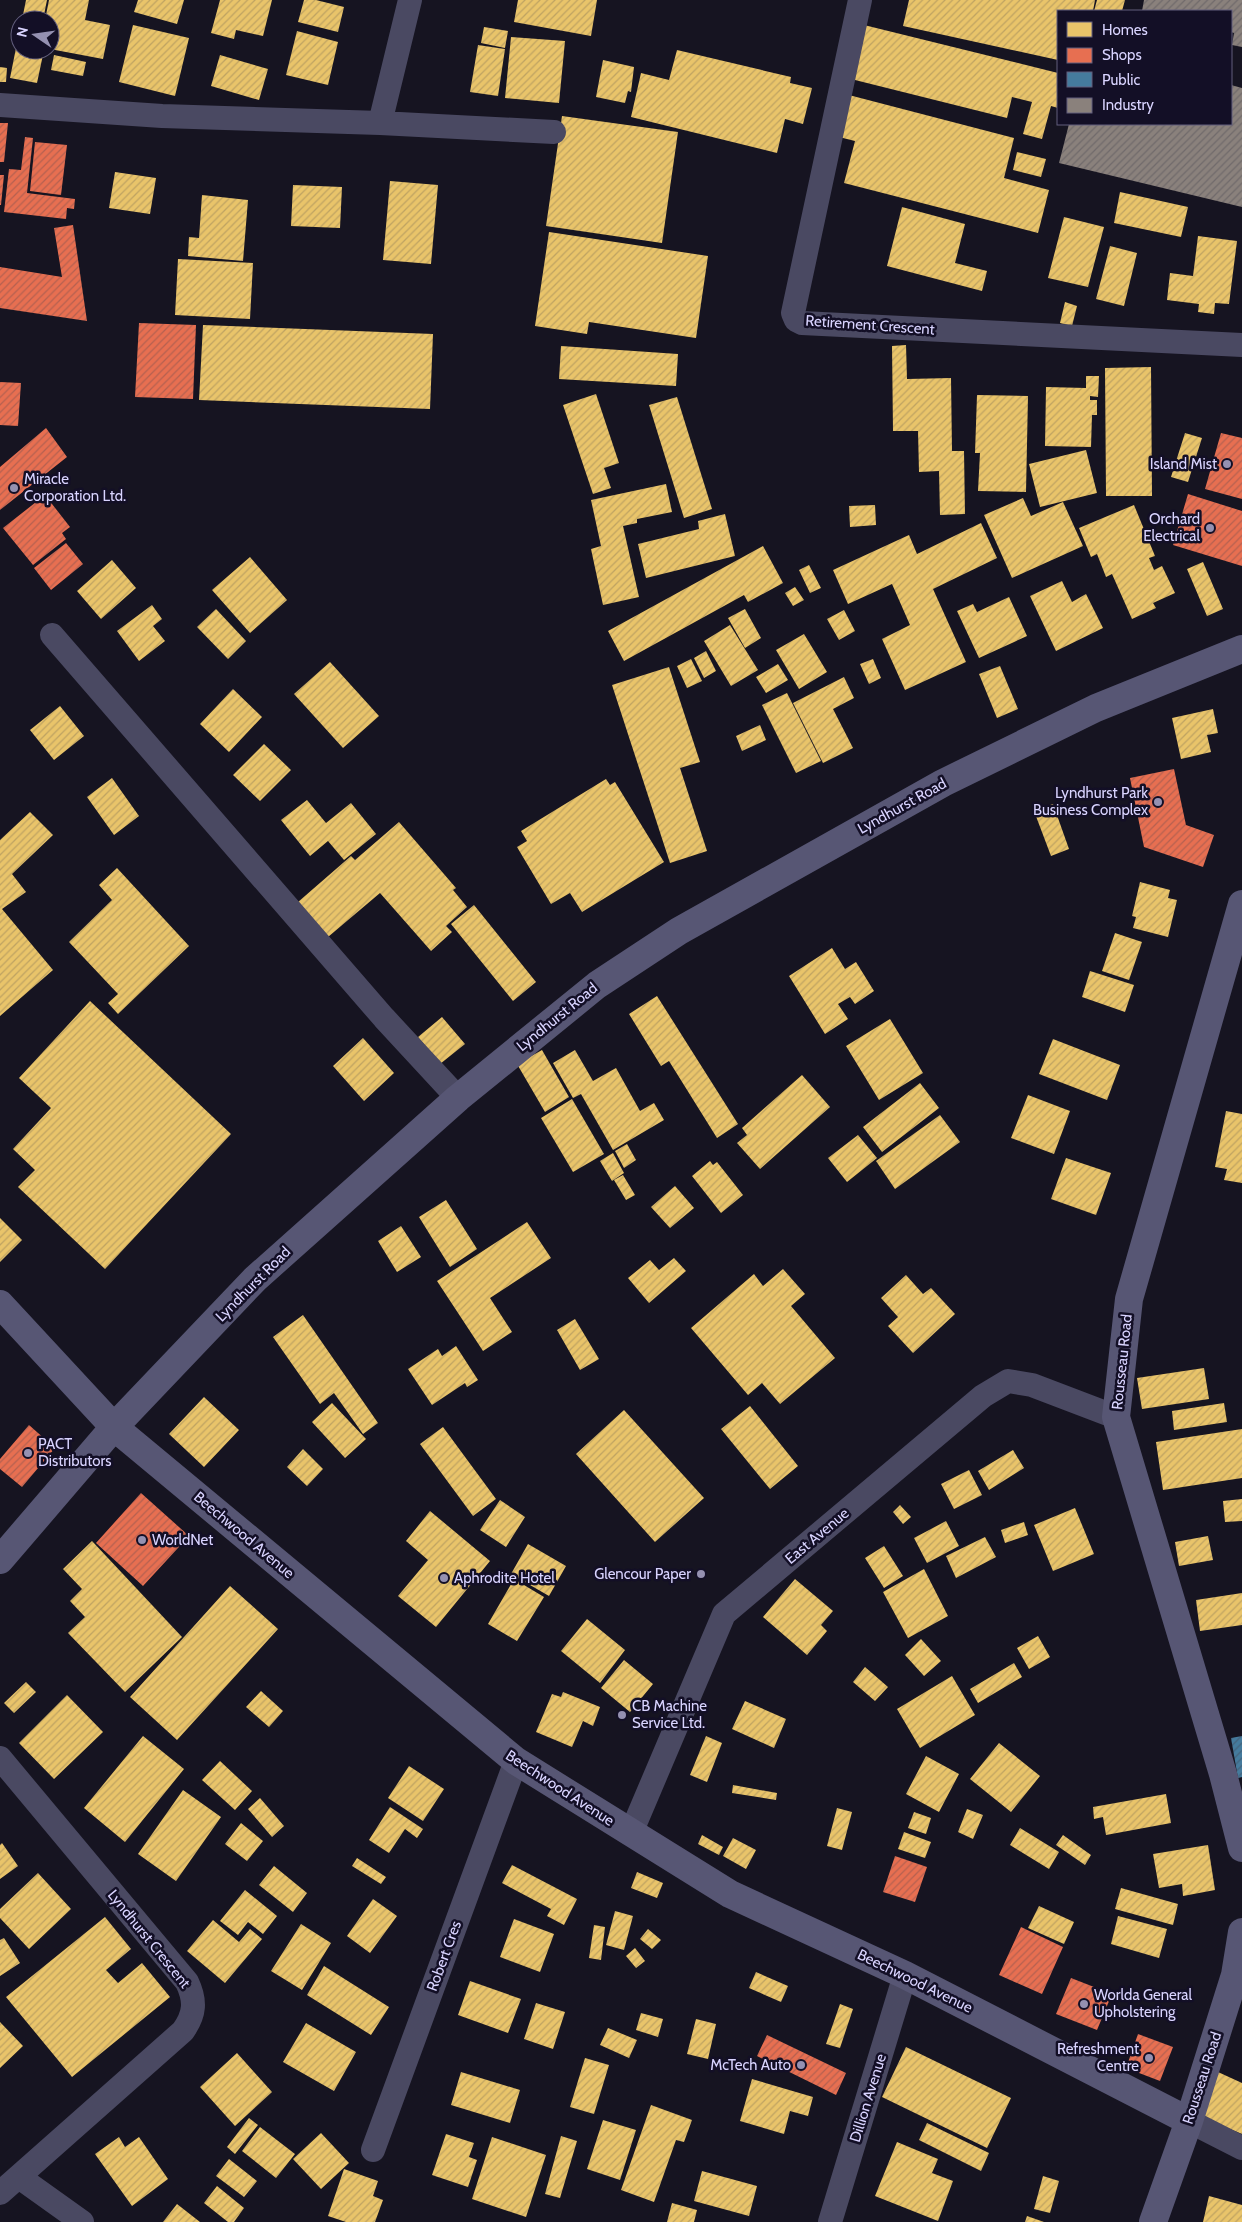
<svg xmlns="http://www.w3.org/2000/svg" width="1242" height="2222" font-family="Cabin,sans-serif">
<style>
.homes{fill:url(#homes-hatch)}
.shops{fill:url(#shops-hatch)}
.public{fill:url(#public-hatch)}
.industry{fill:url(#industry-hatch)}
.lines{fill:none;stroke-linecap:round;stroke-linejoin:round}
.street{stroke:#4a4962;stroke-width:24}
.secondary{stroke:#575674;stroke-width:28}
.poi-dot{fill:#9591b1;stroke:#130f26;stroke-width:2}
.labels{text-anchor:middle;stroke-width:5;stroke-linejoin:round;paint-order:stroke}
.street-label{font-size:15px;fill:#d9d4ff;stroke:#130f26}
.poi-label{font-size:15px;fill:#d9d4ff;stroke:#130f26;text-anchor:end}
</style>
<defs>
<pattern id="homes-hatch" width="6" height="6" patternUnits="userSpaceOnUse" patternTransform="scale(1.25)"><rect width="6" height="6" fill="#e9c46a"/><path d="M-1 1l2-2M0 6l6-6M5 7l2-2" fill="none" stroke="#bfa362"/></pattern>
<pattern id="shops-hatch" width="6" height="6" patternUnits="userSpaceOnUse" patternTransform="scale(1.25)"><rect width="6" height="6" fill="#e76f51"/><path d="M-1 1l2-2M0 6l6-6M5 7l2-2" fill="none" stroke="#b56150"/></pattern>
<pattern id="public-hatch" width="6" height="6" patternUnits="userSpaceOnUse" patternTransform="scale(1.25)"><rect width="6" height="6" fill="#457b9d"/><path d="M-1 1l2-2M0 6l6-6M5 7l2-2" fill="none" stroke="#43637d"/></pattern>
<pattern id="industry-hatch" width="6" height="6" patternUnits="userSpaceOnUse" patternTransform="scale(1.25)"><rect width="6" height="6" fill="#8a817c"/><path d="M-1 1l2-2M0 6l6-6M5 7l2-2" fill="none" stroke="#706a6b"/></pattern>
</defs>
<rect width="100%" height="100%" fill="#161421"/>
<path class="homes" d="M26,0h21l-4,20h-21z
M49,0h40l-4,20 25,5 -7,34 -53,-10v-29h-5z
M138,0h46l-7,24 -43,-12z
M220,0h52l-9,36 -27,-6 -2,9 -23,-6z
M304,0h12l28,7 -6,25 -40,-10z
M518,0h79l-6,36 -77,-14z
M909,0h186l-2,11h-35v49l-155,-34z
M1097,0h28l-3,11h-28z
M133,25l56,13 -14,58 -56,-14z
M864,25l194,48v35l-7,-2 -9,33 -19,-5 9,-32 -20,-5 -5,21 -156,-39z
M484,27l24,4 -3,17 -24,-5z
M297,31l41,11 -10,43 -42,-10z
M19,33l1,17h24l-7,33 -27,-5z
M511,37l54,4 -6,62 -54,-5z
M478,45l27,4 -7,47 -28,-4z
M677,50l114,27 -1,6 22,5 -9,36 -18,-5 -8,34 -146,-36 10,-44 28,7z
M54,55l32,7 -3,14 -32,-6z
M220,55l48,14 -9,31 -48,-14z
M603,60l31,7 -3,25 -3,-1 -3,12 -29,-6z
M0,67l7,1 -1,14h-6z
M845,94l169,44 -10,40 45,12 -11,43 -194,-50 11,-42 -20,-5z
M562,116l116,16 -16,111 -116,-17z
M1017,152l29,7 -5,18 -28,-7z
M115,172l41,6 -6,36 -41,-6z
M390,181l48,4 -7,79 -48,-4z
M293,185l49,2 -2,41 -49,-2z
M1120,192l68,15 -7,30 -67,-14z
M202,195l46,5 -5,61 -55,-5 1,-19 10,1z
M902,207l63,17 -10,39 32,8 -5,20 -95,-25z
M1064,217l40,10 -16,60 -40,-9z
M549,232l159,24 -12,82 -107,-16 -2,12 -52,-8z
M1198,236l39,5 -8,63 -14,-1 -1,11 -16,-2 1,-8 -32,-4 3,-27 23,3z
M1110,246l27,7 -13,53 -28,-7z
M178,259l75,4 -3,56 -75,-4z
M1065,302l12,4 -5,20 -12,-3z
M203,325l230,9 -3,75 -231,-9z
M906,345l1,34 44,-1 1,73h12l1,63 -25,1 -1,-44 -20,1 -1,-41h-25l-1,-85z
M561,346l117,8 -2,32 -117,-7z
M1151,367l1,129h-46l-1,-128z
M1086,376h13l-1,21 -8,-1v4h7v15h-5l-1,32 -46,-1 1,-59 40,1z
M596,394l23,69 -15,5 7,20 -18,6 -30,-89z
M977,395l51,1 -2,96 -48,-1 2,-38h-5z
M677,397l35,112 -28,9 -35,-113z
M1185,433l17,5 -14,44 -17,-5z
M1086,450l11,43 -57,14 -11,-43z
M666,484l6,28 -35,7v4l-14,3 16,71 -36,8 -12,-56 10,-3 -10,-46z
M1023,498l8,18 32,-14 20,44 -71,32 -28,-63z
M875,505l1,20 -26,2 -1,-21z
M1134,505l21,51 -6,2 5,12 8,-4 13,27 -22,10 3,5 -24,11 -20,-45 -6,3 -9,-23 -6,3 -12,-29z
M725,514l10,42 -89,22 -8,-34 61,-15 -1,-8z
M981,523l16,35 -64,31 33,73 -61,28 -23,-51 28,-14 -18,-41 -44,20 -15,-34 76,-35 8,19z
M763,546l20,37 -35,19 -4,-7 -120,66 -16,-30z
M250,557l37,43 -37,33 -38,-43z
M112,560l24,28 -35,31 -24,-28z
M1203,562l20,47 -16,7 -20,-47z
M809,565l12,23 -11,5 -11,-23z
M1062,581l10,21 14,-8 17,34 -47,23 -26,-55z
M795,587l9,13 -11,6 -8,-13z
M1009,597l18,39 -48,22 -22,-47 16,-7 4,8z
M152,605l10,14 -9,7 12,15 -26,20 -22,-30z
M216,609l30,32 -18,18 -31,-32z
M745,609l16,29 -16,10 -17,-30z
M844,610l11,21 -16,9 -12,-21z
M730,625l28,45 -27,16 -27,-45z
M804,634l23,38 -28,17 -23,-39z
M706,651l10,20 -12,7 -10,-20z
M691,659l11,22 -15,7 -10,-22z
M873,659l8,19 -12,6 -9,-20z
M330,662l49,54 -36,32 -49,-54z
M778,664l10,16 -22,13 -10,-16z
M1000,666l18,43 -21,9 -18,-44z
M669,667l31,95 -20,6 27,83 -37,12 -58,-178z
M844,677l10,21 -21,11 20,39 -30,15 -30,-60z
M233,689l29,28 -33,35 -29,-28z
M787,693l34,68 -25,12 -34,-68z
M60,706l24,30 -30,24 -24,-30z
M1213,709l5,24 -11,2 4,17 -30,7 -9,-41z
M760,725l6,15 -24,11 -6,-15z
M264,744l27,26 -31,31 -27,-26z
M112,778l27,38 -25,19 -27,-38z
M606,779l4,6 5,-3 49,80 -82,50 -12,-19 -19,11 -34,-57 10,-6 -6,-10z
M307,800l19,23 25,-20 25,31 -32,26 -16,-19 -18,15 -29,-36z
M1053,804l16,45 -18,7 -17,-45z
M30,812l23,23 -41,39 14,18 -24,17 51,61 -53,46v-176z
M399,822l57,66 -3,2 14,17 -21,19 6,6 -21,19 -51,-58 -52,44 -30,-35 53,-46 4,4z
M117,868l72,78 -71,68 -10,-11 10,-9 -49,-52 43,-42 -13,-15z
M1140,882l30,8 -2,8 9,2 -9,37 -35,-9 3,-11 -4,-1z
M474,905l62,77 -23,19 -62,-77z
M1115,933l27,9 -13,38 -27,-9z
M832,948l13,21 11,-7 18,29 -19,13 -5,-7 -12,7 10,15 -23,15 -36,-58z
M1090,971l44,14 -9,27 -43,-15z
M657,996l81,128 -21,14 -48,-77 -8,5 -32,-52z
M90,1001l141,133 -126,135 -87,-82 17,-17 -22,-21 38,-41 -32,-30z
M442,1017l23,27 -25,20 -22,-27z
M890,1019l33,54 -44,27 -33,-54z
M363,1038l31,35 -30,28 -31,-35z
M1053,1039l67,26 -13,35 -68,-26z
M542,1050l27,47 -24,15 -28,-48z
M575,1050l18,31 23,-13 24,43 14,-8 10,17 -51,30 -32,-56 -8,4 -20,-35z
M802,1075l28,32 -70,62 -23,-26 10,-8 -5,-7z
M920,1083l19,25 -57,44 -19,-25z
M1028,1095l42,16 -16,43 -43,-16z
M572,1099l32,55 -31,18 -32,-54z
M1226,1111l16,3v69l-18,-3 3,-11 -12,-2z
M940,1115l20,27 -65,47 -19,-28z
M858,1135l19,23 -30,24 -19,-24z
M627,1144l9,16 -12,8 -9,-17z
M613,1153l11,20 -12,8 -12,-20z
M1066,1158l45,15 -15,42 -45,-16z
M710,1161l3,4 4,-3 26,33 -22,18 -29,-37z
M623,1175l12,20 -9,5 -12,-20z
M675,1186l19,22 -24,20 -19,-21z
M446,1200l31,49 -27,18 -31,-50z
M0,1218l22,22 -22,22z
M527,1222l24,36 -61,40 22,34 -29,19 -46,-70z
M401,1226l20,31 -24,15 -19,-31z
M674,1258l12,13 -37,32 -21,-25 22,-18 9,10z
M783,1269l22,25 -14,12 44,52 -55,46 -18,-21 -14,12 -57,-67 63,-54 9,12z
M906,1275l17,19 8,-6 24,26 -42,39 -25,-27 10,-9 -17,-19z
M303,1315l75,108 -15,11 -29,-41 -14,11 -47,-67z
M575,1319l24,40 -19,11 -23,-40z
M456,1346l22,34 -11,7 -2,-4 -33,22 -24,-36 30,-20 4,7z
M1204,1368l5,31 -67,10 -5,-31z
M204,1397l35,33 -35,37 -35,-33z
M332,1403l34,36 -21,19 -33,-36z
M1224,1403l3,19 -53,8 -2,-19z
M750,1406l48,60 -28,23 -49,-60z
M624,1410l80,88 -49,44 -79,-88z
M443,1427l53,72 -23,17 -53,-72z
M1242,1429v49l-79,12 -7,-48z
M303,1449l20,20 -16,17 -20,-19z
M1013,1450l11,18 -35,22 -11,-19z
M969,1470l13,25 -28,14 -13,-25z
M1242,1499v22l-17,1 -2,-21z
M500,1500l25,17 -19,30 -26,-17z
M900,1505l11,12 -8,7 -10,-12z
M1075,1508l19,46 -41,17 -19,-46z
M430,1511l60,50 -54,66 -38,-31 30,-36 -22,-19z
M946,1521l13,25 -32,17 -13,-25z
M1024,1522l4,13 -23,8 -4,-13z
M1208,1536l5,24 -34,6 -4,-24z
M985,1537l11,20 -40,21 -10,-22z
M92,1541l90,96 -57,55 -57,-59 17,-16 -15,-16 12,-12 -19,-20z
M528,1544l38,22 -17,30 -38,-22z
M884,1546l19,30 -19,12 -19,-30z
M924,1569l24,47 -40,22 -25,-46z
M514,1579l30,18 -27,44 -29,-17z
M795,1579l38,32 -12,14 6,6 -20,24 -44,-38z
M230,1586l48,43 -101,111 -47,-43z
M1242,1593v32l-42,6 -4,-31z
M587,1619l38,31 -25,33 -39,-32z
M1038,1636l12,21 -21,12 -12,-21z
M921,1639l20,22 -17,15 -19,-21z
M624,1660l29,24 -23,28 -29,-24z
M1014,1663l8,14 -44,26 -8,-14z
M865,1667l23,20 -13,14 -22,-19z
M952,1676l23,39 -55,33 -23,-39z
M26,1682l10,10 -22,21 -10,-10z
M261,1691l22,20 -14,16 -23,-20z
M563,1692l37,15 -7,19 -10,-5 -11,26 -36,-15 16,-38 9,3z
M67,1695l36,37 -49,47 -35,-36z
M745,1701l41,18 -12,29 -42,-19z
M143,1736l41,33 -59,73 -41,-34z
M706,1736l16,7 -15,39 -17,-7z
M999,1743l41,33 -29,36 -41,-33z
M926,1756l33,18 -20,38 -33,-18z
M220,1761l32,30 -17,19 -33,-30z
M409,1766l35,23 -21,32 -35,-23z
M733,1785l44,8 -1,7 -44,-7z
M183,1790l38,27 -45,64 -38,-27z
M1166,1794l5,29 -65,12 -3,-18 -9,2 -1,-12z
M260,1798l24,28 -12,11 -24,-28z
M390,1807l33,22 -6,9 -12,-9 -16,24 -20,-13z
M837,1808l15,4 -10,38 -15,-4z
M967,1809l16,6 -10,24 -15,-7z
M914,1812l17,6 -5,16 -18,-6z
M241,1823l22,18 -16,20 -22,-17z
M1020,1828l39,24 -10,17 -39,-24z
M904,1832l27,10 -6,16 -27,-9z
M702,1835l21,12 -4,8 -21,-11z
M1063,1835l28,20 -6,10 -29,-20z
M733,1838l23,12 -10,19 -23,-13z
M2,1843l16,23 -18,13v-34z
M1208,1845l7,45 -32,6 -1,-12 -23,4 -6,-34z
M357,1858l29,19 -5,7 -29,-18z
M512,1865l65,34 -13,26 -17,-9 4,-7 -49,-26z
M274,1866l33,27 -14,19 -34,-27z
M637,1872l26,11 -6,15 -26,-10z
M38,1873l33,36 -42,40 -29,-31v-9z
M1121,1888l57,16 -5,21 -58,-16z
M245,1890l32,26 -14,18 -15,-12 -10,13 -18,-14z
M373,1899l24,17 -27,37 -23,-17z
M1039,1906l35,16 -10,22 -36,-16z
M615,1911l18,5 -9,34 -18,-5z
M1118,1916l49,13 -8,29 -48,-14z
M105,1917l26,32 -25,21 12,13 24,-20 28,34 -98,80 -66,-80z
M514,1919l40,15 -14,38 -40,-15z
M213,1920l26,22 11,-13 12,10 -37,44 -38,-32z
M301,1924l30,19 -29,47 -31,-19z
M594,1925l11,2 -4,33 -12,-2z
M648,1929l13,11 -9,9 -12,-10z
M4,1938l16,25 -20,13v-36z
M635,1948l10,13 -9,7 -10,-12z
M324,1966l65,41 -18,28 -64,-40z
M756,1972l32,14 -7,16 -32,-14z
M470,1981l51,18 -13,34 -50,-18z
M536,2003l29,9 -12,37 -29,-10z
M840,2004l13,5 -13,39 -14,-4z
M641,2013l22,6 -5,18 -22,-7z
M696,2019l20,5 -8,35 -21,-5z
M0,2022l23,24 -23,22z
M306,2023l50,29 -22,39 -51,-29z
M608,2028l29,12 -8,18 -29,-13z
M906,2047l105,51 -24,50 -105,-51z
M237,2053l35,39 -37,34 -35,-39z
M585,2058l24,7 -15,49 -24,-7z
M461,2072l59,18 -10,33 -59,-18z
M1218,2072l24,11v51l-43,-18z
M752,2079l61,18 -5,19 -18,-5 -6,23 -44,-13z
M651,2105l41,15 -8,22 -8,-2 -22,62 -33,-12z
M249,2118l9,7 -23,29 -8,-7z
M603,2120l33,10 -16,50 -33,-11z
M927,2123l62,30 -8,18 -62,-31z
M260,2127l35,27 -19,24 -34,-27z
M321,2133l28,30 -28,26 -28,-30z
M446,2134l28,9 -5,14 8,3 -9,27 -36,-12z
M561,2136l16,5 -17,57 -15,-4z
M119,2137l6,10 14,-10 29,42 -36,27 -37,-52z
M492,2137l54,18 -20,62 -54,-18z
M897,2142l41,17 -6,14 21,8 -15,40 -63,-25z
M229,2159l28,22 -13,16 -28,-21z
M344,2169l34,12 -5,15 10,4 -8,22h-29l-18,-6z
M702,2171l55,15 -8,30 -55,-15z
M1043,2176l16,5 -9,32 -16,-4z
M217,2186l27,22 -10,14h-6l-24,-19z
M1209,2196l33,9v17h-39z
M672,2203l25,7 -3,12h-27z
M177,2204l23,18h-37z
M1027,2216l17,6h-19z"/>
<path class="shops" d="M0,123h8l-4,39h-4z
M25,137l8,1 -6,55 48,6 -1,10 -7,-1 -1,11 -62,-7 5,-43 12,1z
M35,142l32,3 -6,50 -31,-4z
M0,175h4l-3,30h-1z
M73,225l14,96 -87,-13v-41l62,10 -8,-49z
M139,323l57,2 -3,74 -58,-2z
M0,382l21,1 -3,43 -18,-1z
M46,428l21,29 -67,53v-43z
M1221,433l21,5v61l-37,-10z
M1188,494l54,17v55l-69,-21z
M45,495l25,32 -8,6 4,6 -33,26 -30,-37z
M66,543l17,21 -32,26 -17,-22z
M1174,769l12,56 28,10 -11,32 -59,-20 -14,-69z
M29,1425l26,23 -33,39 -22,-18v-10z
M141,1493l48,43 -46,50 -47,-43z
M895,1856l32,11 -12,35 -32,-10z
M1021,1927l42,20 -21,47 -43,-19z
M1071,1978l41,16 -15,36 -41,-16z
M1138,2034l35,13 -13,34 -34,-13z
M767,2035l79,38 -10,22 -79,-39z"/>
<path class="public" d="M1242,1736v41l-4,1 -7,-40z"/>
<path class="industry" d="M1144,0h98v47l-10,-2 2,-12 -3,-1v-21h-89z
M1231,85l11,3v119l-183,-44 10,-39h162z"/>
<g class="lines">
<path class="street" d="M860,0l-67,313 3,7 6,3 440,22
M0,105l162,11 218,7 174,9
M380,123l30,-123
M52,635l332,383 74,80
M0,1758l187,224c9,19 8,32 -4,49l-183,162
M631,1833l93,-219 259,-218 25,-15 24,4 84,32
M1189,2121l53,27
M373,2150l143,-389
M19,2177l63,45
M830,2222l75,-247"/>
<path class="secondary" d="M1242,904l-113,395 -13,118 107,357 19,74
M0,1304l114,123 402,334 214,133 175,81 284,146
M0,1560l114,-133 141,-148 203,-181 139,-113 82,-54 264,-148 153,-75 146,-59
M1153,2222l36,-101 46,-146 7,-43"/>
</g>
<g class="poi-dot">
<circle cx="1227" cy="464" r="5"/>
<circle cx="14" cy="488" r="5"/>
<circle cx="1210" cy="528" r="5"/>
<circle cx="1158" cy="802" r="5"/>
<circle cx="28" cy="1453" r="5"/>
<circle cx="142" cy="1540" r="5"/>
<circle cx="701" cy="1574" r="5"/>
<circle cx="444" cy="1578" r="5"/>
<circle cx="622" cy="1715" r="5"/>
<circle cx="1084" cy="2004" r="5"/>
<circle cx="1149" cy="2058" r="5"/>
<circle cx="801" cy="2065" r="5"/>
</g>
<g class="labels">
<g class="street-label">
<text transform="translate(870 325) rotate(4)" y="5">Retirement Crescent</text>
<text transform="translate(902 806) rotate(-29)" y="5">Lyndhurst Road</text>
<text transform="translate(557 1017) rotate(-39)" y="5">Lyndhurst Road</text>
<text transform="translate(253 1284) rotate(-45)" y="5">Lyndhurst Road</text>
<text transform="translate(1122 1362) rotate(-84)" y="5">Rousseau Road</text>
<text transform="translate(244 1535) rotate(40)" y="5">Beechwood Avenue</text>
<text transform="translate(817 1536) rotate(-40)" y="5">East Avenue</text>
<text transform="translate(560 1788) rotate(33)" y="5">Beechwood Avenue</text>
<text transform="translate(149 1939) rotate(51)" y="5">Lyndhurst Crescent</text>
<text transform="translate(444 1956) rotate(-70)" y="5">Robert Cres</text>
<text transform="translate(915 1981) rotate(26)" y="5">Beechwood Avenue</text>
<text transform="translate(1202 2078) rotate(-72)" y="5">Rousseau Road</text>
<text transform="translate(868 2098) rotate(-73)" y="5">Dillion Avenue</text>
</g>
<g class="poi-label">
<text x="1217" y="469">Island Mist</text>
<text x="24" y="484" text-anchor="start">Miracle<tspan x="24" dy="17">Corporation Ltd.</tspan></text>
<text x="1200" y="524">Orchard<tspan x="1200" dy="17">Electrical</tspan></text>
<text x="1148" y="798">Lyndhurst Park<tspan x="1148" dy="17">Business Complex</tspan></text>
<text x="38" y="1449" text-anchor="start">PACT<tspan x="38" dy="17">Distributors</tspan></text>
<text x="152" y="1545" text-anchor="start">WorldNet</text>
<text x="691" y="1579">Glencour Paper</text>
<text x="454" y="1583" text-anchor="start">Aphrodite Hotel</text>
<text x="632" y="1711" text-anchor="start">CB Machine<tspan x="632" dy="17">Service Ltd.</tspan></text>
<text x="1094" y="2000" text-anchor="start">Worlda General<tspan x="1094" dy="17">Upholstering</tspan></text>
<text x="1139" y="2054">Refreshment<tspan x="1139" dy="17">Centre</tspan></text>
<text x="791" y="2070">McTech Auto</text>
</g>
</g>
<rect x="1057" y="10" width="175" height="115" fill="#130f26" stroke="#625e7d"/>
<rect x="1067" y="22" width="25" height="15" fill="#e9c46a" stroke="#625e7d"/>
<text x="1102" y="35" font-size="15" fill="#d9d4ff">Homes</text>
<rect x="1067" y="48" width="25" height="15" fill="#e76f51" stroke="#625e7d"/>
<text x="1102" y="60" font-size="15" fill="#d9d4ff">Shops</text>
<rect x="1067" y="72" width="25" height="15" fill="#457b9d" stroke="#625e7d"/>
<text x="1102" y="85" font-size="15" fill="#d9d4ff">Public</text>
<rect x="1067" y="98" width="25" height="15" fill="#8a817c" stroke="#625e7d"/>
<text x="1102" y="110" font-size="15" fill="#d9d4ff">Industry</text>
<g transform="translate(35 35) rotate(283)"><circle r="24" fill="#130f26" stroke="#625e7d"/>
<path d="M0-4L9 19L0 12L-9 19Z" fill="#9591b1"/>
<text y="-8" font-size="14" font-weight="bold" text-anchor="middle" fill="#d9d4ff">N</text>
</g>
</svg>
